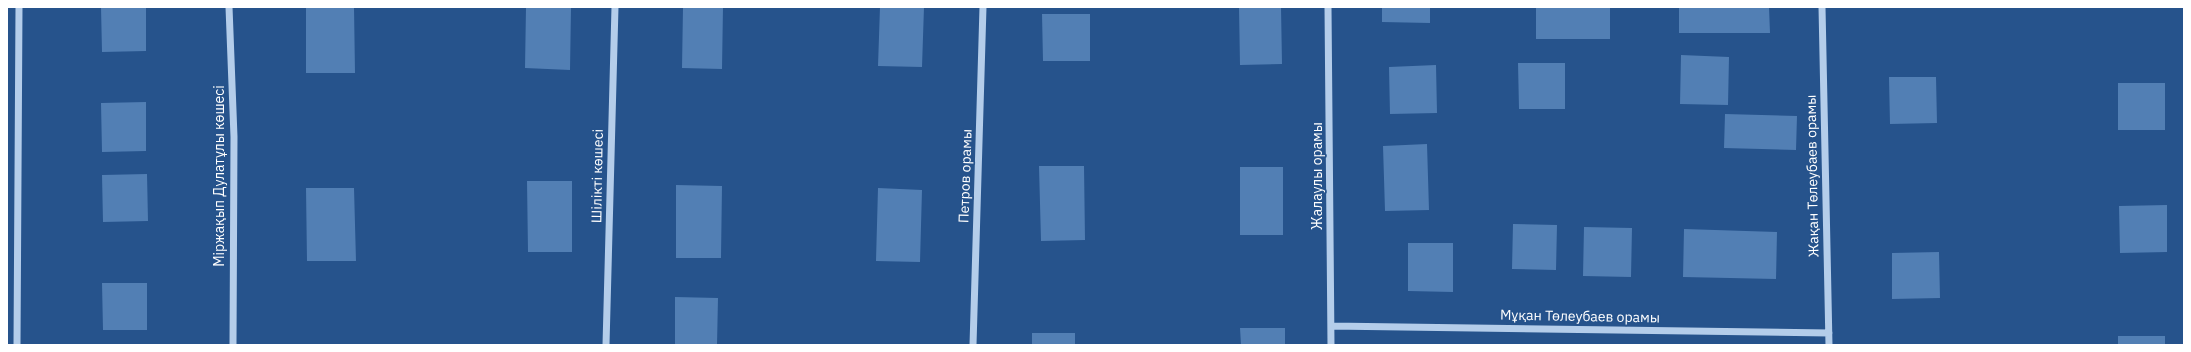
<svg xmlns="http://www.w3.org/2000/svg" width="2191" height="352" font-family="'IBM Plex Sans',sans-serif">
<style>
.building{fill:#527fb4}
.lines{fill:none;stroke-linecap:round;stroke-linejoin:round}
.minor{stroke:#b4cdea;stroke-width:7}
.labels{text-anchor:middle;stroke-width:3.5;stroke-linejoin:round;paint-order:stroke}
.street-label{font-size:14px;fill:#fff;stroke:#26538c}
</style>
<rect width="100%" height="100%" fill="#26538c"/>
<path class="building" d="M101,7h45v44l-44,1z
M306,7h48l1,66h-49z
M526,7h45l-1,63 -45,-2z
M683,7h40l-1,62 -40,-1z
M880,7h44l-2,60 -44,-1z
M1239,7h42l1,57 -42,1z
M1382,7h48v16l-48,-1z
M1536,7h74v32h-74z
M1679,7h90l1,26h-91z
M1042,14h48v47h-47z
M1681,55l48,2 -1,48 -48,-1z
M1518,63h47v46h-46z
M1436,65l1,48 -47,1 -1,-47z
M1889,77h47l1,46 -47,1z
M2118,83h47v47h-47z
M146,102v49l-44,1 -1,-49z
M1725,114l72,2 -1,34 -72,-2z
M1427,144l2,66 -44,1 -2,-65z
M1039,166h45l1,74 -44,1z
M1240,167h43v68h-43z
M147,174l1,47 -45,1 -1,-47z
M527,181h45v71h-44z
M676,185l46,1 -1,72h-45z
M306,188h48l2,73h-49z
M878,188l44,2 -2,72 -44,-1z
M2167,205v47l-47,1 -1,-47z
M1513,224l44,1 -1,45 -44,-1z
M1584,227l48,1 -1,49 -48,-1z
M1684,229l93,3 -1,47 -93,-2z
M1408,243h45v49l-45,-1z
M1939,252l1,46 -48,1v-46z
M102,283h45v47h-44z
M675,297l43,1 -1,47h-42z
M1240,328h45v17h-44z
M1032,333h43v12h-43z
M2118,336h47v9h-47z"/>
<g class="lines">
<path class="minor" d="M229,7l5,130 -1,208
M1328,7l3,338
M1822,7l7,338
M1331,326l498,7
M17,345l2,-338
M606,345l9,-338
M973,345l10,-338"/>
</g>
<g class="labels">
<g class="street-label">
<text transform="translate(219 176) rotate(-90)" y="5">Міржақып Дулатұлы көшесі</text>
<text transform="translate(597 176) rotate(-89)" y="5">Шілікті көшесі</text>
<text transform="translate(965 176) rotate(-88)" y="5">Петров орамы</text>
<text transform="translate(1317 176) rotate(-90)" y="5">Жалаулы орамы</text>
<text transform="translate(1812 176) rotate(-91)" y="5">Жақан Төлеубаев орамы</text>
<text transform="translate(1580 316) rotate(1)" y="5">Мұқан Төлеубаев орамы</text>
</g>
</g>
<rect width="2191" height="352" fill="none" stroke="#ffffff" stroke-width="16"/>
</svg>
